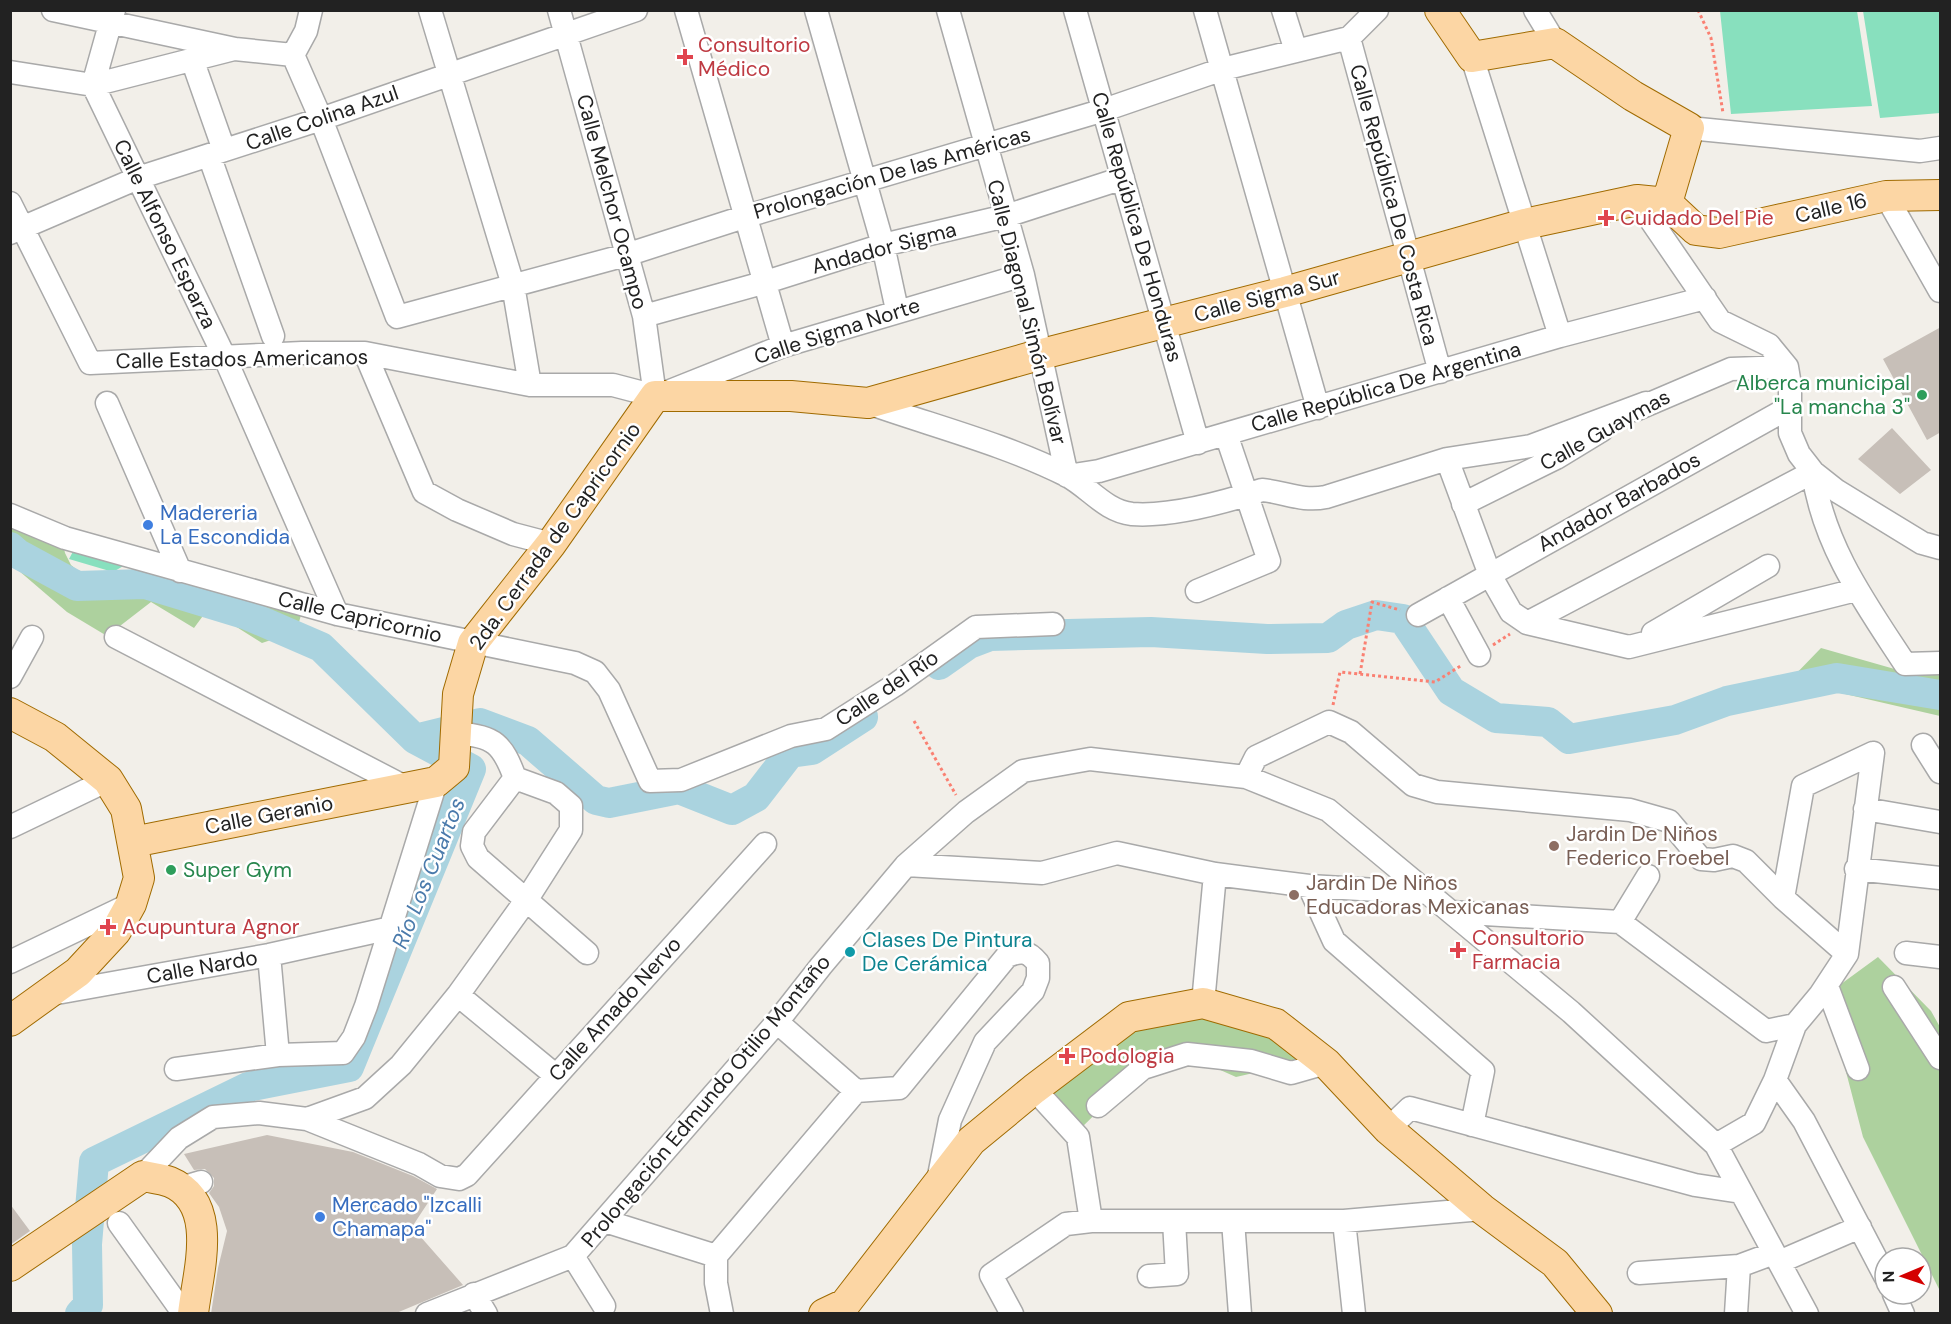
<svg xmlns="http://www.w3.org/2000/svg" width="1951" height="1324" font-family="'DM Sans',sans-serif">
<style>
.forest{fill:#add19e}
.pitch{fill:#88e0be}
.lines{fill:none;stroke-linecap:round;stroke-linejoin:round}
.river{stroke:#aad3df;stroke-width:30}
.building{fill:#c7bfb8}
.minor-casing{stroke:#a9a9a9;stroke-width:25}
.major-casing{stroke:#a06b00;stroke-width:32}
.path{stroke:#fa8072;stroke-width:3;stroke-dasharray:3 3;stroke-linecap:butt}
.minor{stroke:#fff;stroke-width:22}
.major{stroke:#fcd6a4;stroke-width:30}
.health-dot{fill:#e0444e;stroke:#fff;stroke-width:2}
.leisure-dot{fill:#2e9e5b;stroke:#fff;stroke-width:2}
.shop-dot{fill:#3f7fe0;stroke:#fff;stroke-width:2}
.education-dot{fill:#8d6e63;stroke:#fff;stroke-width:2}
.culture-dot{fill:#0f9aa8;stroke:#fff;stroke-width:2}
.labels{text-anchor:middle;stroke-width:5;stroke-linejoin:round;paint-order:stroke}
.health-label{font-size:21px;fill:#be3a42;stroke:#fff;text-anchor:start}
.street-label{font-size:21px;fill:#222;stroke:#fff}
.leisure-label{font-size:21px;fill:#27864d;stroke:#fff;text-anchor:end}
.shop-label{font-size:21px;fill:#366cbe;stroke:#fff;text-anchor:start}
.education-label{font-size:21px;fill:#785e54;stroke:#fff;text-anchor:start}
.culture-label{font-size:21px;fill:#0d838f;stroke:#fff;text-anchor:start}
.water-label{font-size:22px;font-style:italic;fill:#4a7aab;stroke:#fff}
</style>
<rect width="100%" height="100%" fill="#f2efe9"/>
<path class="forest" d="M11,517l51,22 3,14 6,12 11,9 13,4h10l39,-12 159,42 -11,39 -18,-8 -12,4 -54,-34 -14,19 -43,-26 -44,34 -40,-24 -56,-48z
M1821,648l91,26 28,1v41l-151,-35z
M1878,957l53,54 9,16v264l-77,-154 -37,-142z
M1202,1016l70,10 33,35 -69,16 -27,-12 -30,-3 -47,16 -56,55 -38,-44 89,-68z"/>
<path class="pitch" d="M1720,11h137l15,95 -141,8z
M1863,11h77v102l-60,5z
M77,544l48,21 -12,7 -44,-13z"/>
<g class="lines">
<path class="river" d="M10,547l8,7 59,32 68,-2 102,31 74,32 94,92 56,30 -122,298 -101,20 -154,75 -7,82 1,61 -8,9
M939,665l30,-21 21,-8 161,-4 116,7 61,-1 18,-13 30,-10 27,4 48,72 45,27 52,4 21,17 106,-19 52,-19 110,-23 103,17
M415,739l65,-16 48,18 68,59 13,3 70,-14 53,21 24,-13 34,-44 22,-3 51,-33"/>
</g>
<path class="building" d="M1941,327v105l-14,8 -44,-81z
M1892,428l39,42 -31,24 -42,-35z
M267,1135l86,17 60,24 24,13 -25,38 51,58 -69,29h-183l7,-46 9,-37 -8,-24 -10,-14 5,-7v-8l-9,-9 -11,1 -10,-16z
M10,1204l20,27 -20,14z"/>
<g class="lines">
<g class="minor-casing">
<path id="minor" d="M53,10l182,39 58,6
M114,10l-21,75 132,273 112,256
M311,10l-5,21 -13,24 28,64 76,198 229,-62 121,-39 357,-106 119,-41 126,-31 28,-28
M430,10l83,275 17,100
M559,10l85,306 11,80
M686,10l97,336
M816,10l67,235 14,65
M948,10l75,265 44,201
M1075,10l123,433
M1205,10l113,398
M1283,10l13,41
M1535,10l20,33
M1349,38l91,334
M1472,57l88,279
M193,62l31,88
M10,72l83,13 141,-36
M1689,128l231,23 20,-3
M209,155l64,181
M1886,196l54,95
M1637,200l83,121 49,24 18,22 3,18v48l9,21 14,18 24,19 85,52 18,5
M10,203l80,160 212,-10h63l165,32h83l42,11
M10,233l128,-55 183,-59 315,-109
M644,316l122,-34 117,-37 123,-29 117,-38
M365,353l59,139 33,18 56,24 38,10
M665,393l118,-47 240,-71
M107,403l73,168
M868,403c65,23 136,41 198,72 23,12 39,36 66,39 39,3 93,-12 130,-24 23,2 40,12 64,7l121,-38 84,-13 115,-43
M1635,410l96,-41 56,-2
M1447,459l43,116 21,37 16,11 102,24 227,-57
M1067,476l32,-5 461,-135 145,-38
M1463,504l93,-46 46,-28
M10,515l55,23 272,76 238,49 20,9 14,18 41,91 31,-1 110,-44 35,-7 69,-44 81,-58 77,-3
M1197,591l72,-30 -43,-127
M1448,598l31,57
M1418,615l372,-208
M1527,623l286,-151c10,73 52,131 92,192l35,-1
M1653,633l115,-67
M116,637l289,150
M10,677l22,-40
M458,734c36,1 45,11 57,44
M1923,745l17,27
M1246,777l10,-20 73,-35 22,10 62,53 24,7 193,18 39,11 32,38 13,1 19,-4 13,5 37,37 64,56
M515,778l-41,54 -2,14 6,12 109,95
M1865,809l75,13
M10,827l98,-47
M906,865l136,8 75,-20 98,21 94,12 120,7
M1856,869l84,9
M1309,886l25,55 149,130 -11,54
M1783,898l20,-112 70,-33
M1451,912l169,10
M1620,922l146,109 29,-6
M1620,922l28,-46
M1906,953l34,4
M269,955l9,100
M10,962l121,-58
M1827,986l31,83
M1894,987l46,71
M51,994l218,-39 122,-27
M458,995l97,80
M1203,1003l12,-129
M777,1022l79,69
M176,1069l102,-14 65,-2 11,-16 12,-31 70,-224
M1775,1080l29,41 81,155
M1034,1089l44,48 13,84
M1098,1106l45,-38 44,-14 64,7 40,12 35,-10
M307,1119l58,-21 36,-33 57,-70 69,-96 44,-69v-24l-15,-13 -41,-15
M1388,1129l22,-21 285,77 46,7
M1716,1145l38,-22 21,-43 20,-55 25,-30 27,-41 26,-201
M143,1176l36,-38 34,-21 46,-4 48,6 112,45 21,12 19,3 8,-4 298,-331
M181,1188l20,-6
M605,1221l111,35
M1233,1221l7,93
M1344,1221l10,93
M119,1223l65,91
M573,1256l31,50
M716,1256l140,-165 43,-3 108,-132c15,-6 21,-5 31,7v15l-5,13 -48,51 -35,78 -12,61
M716,1256v27l6,31
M1779,1262l81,-35
M1639,1273l100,-7 35,-13
M1149,1276l28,-2 -3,-53
M474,1294l12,20
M1894,1294l9,20
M427,1314l146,-58 204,-234 44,-56 85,-101 60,-53 57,-41 67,-12 156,18 82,33 243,202 145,133 91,169
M1012,1314l-21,-39 75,-51 25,-3h253l138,-12
M1736,1314l3,-48"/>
</g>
<g class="major-casing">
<path id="major" d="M1440,10l32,47 83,-14 78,53 56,32 -22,75
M1667,203l29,27 23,3 167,-37 54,-1
M10,713l45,24 53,43 18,29 13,69 -8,26 -15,27 -38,41 -68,49
M133,842l303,-60 18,-15 4,-73 15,-51 78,-99 104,-148h136l77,7 174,-49 243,-62 240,-68 112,-24 30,3
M10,1266l133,-90c9,2 19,3 27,6 51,21 27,93 23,132
M824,1314l21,-10 126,-163 63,-52 95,-72 74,-14 73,21 50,39 62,66 94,80 73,54 42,51"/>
</g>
<path class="path" d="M1698,10l13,28 12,75
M1493,645l17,-11
M1360,674l12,-72 28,8
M1333,705l7,-33 95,10 27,-17
M914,721l42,74"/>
<use href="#minor" class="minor"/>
<use href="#major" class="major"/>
</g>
<g class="health-dot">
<path d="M682 48h6v6h6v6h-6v6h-6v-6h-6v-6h6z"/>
<path d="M1603 209h6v6h6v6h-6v6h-6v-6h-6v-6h6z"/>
<path d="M105 918h6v6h6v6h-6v6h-6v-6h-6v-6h6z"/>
<path d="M1455 941h6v6h6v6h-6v6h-6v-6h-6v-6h6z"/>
<path d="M1064 1047h6v6h6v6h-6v6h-6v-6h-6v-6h6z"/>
</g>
<g class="leisure-dot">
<circle cx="1922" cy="395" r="6"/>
<circle cx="171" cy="870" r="6"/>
</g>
<g class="shop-dot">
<circle cx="148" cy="525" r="6"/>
<circle cx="320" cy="1217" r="6"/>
</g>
<g class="education-dot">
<circle cx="1554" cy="846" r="6"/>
<circle cx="1294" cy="895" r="6"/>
</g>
<circle class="culture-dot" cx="850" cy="952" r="6"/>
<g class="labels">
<g class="health-label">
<text x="698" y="52">Consultorio<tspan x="698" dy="24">Médico</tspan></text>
<text x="1620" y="225">Cuidado Del Pie</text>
<text x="122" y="934">Acupuntura Agnor</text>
<text x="1472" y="945">Consultorio<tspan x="1472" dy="24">Farmacia</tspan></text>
<text x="1080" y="1063">Podologia</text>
</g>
<g class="street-label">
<text transform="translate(322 118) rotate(-19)" y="7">Calle Colina Azul</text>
<text transform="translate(892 173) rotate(-16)" y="7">Prolongación De las Américas</text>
<text transform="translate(612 202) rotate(75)" y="7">Calle Melchor Ocampo</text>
<text transform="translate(1394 205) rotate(75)" y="7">Calle República De Costa Rica</text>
<text transform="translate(1831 208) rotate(-13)" y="7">Calle 16</text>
<text transform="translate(1137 227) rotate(74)" y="7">Calle República De Honduras</text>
<text transform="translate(165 234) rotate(64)" y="7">Calle Alfonso Esparza</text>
<text transform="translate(884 248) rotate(-15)" y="7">Andador Sigma</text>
<text transform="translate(1267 296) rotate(-15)" y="7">Calle Sigma Sur</text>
<text transform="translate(1027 312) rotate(76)" y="7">Calle Diagonal Simón Bolívar</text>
<text transform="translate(837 331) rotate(-18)" y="7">Calle Sigma Norte</text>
<text transform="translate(242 359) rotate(-1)" y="7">Calle Estados Americanos</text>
<text transform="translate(1386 387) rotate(-16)" y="7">Calle República De Argentina</text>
<text transform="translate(1605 430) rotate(-29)" y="7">Calle Guaymas</text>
<text transform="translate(1619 502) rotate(-29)" y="7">Andador Barbados</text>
<text transform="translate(555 536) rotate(-54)" y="7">2da. Cerrada de Capricornio</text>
<text transform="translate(360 617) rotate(13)" y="7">Calle Capricornio</text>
<text transform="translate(887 688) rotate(-34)" y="7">Calle del Río</text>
<text transform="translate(269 815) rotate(-11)" y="7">Calle Geranio</text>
<text transform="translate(202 967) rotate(-10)" y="7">Calle Nardo</text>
<text transform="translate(615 1009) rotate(-48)" y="7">Calle Amado Nervo</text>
<text transform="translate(706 1101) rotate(-50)" y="7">Prolongación Edmundo Otilio Montaño</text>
</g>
<g class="leisure-label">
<text x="1910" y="390">Alberca municipal<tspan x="1910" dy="24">"La mancha 3"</tspan></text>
<text x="183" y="877" text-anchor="start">Super Gym</text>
</g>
<g class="shop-label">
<text x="160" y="520">Madereria<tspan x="160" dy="24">La Escondida</tspan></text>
<text x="332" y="1212">Mercado "Izcalli<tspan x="332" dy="24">Chamapa"</tspan></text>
</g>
<g class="education-label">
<text x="1566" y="841">Jardin De Niños<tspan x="1566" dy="24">Federico Froebel</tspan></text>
<text x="1306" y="890">Jardin De Niños<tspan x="1306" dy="24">Educadoras Mexicanas</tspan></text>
</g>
<g class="culture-label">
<text x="862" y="947">Clases De Pintura<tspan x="862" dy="24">De Cerámica</tspan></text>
</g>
<g class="water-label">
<text transform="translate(428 873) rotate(-68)" y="8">Río Los Cuartos</text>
</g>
</g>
<rect width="1951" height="1324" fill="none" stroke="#222222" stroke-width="24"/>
<g transform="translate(1903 1276) rotate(268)"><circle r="28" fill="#ffffff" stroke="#a7a7a7" stroke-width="1.5"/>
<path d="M0-4.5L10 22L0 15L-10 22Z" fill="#d40000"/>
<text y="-9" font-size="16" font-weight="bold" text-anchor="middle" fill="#222222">N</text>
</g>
</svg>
